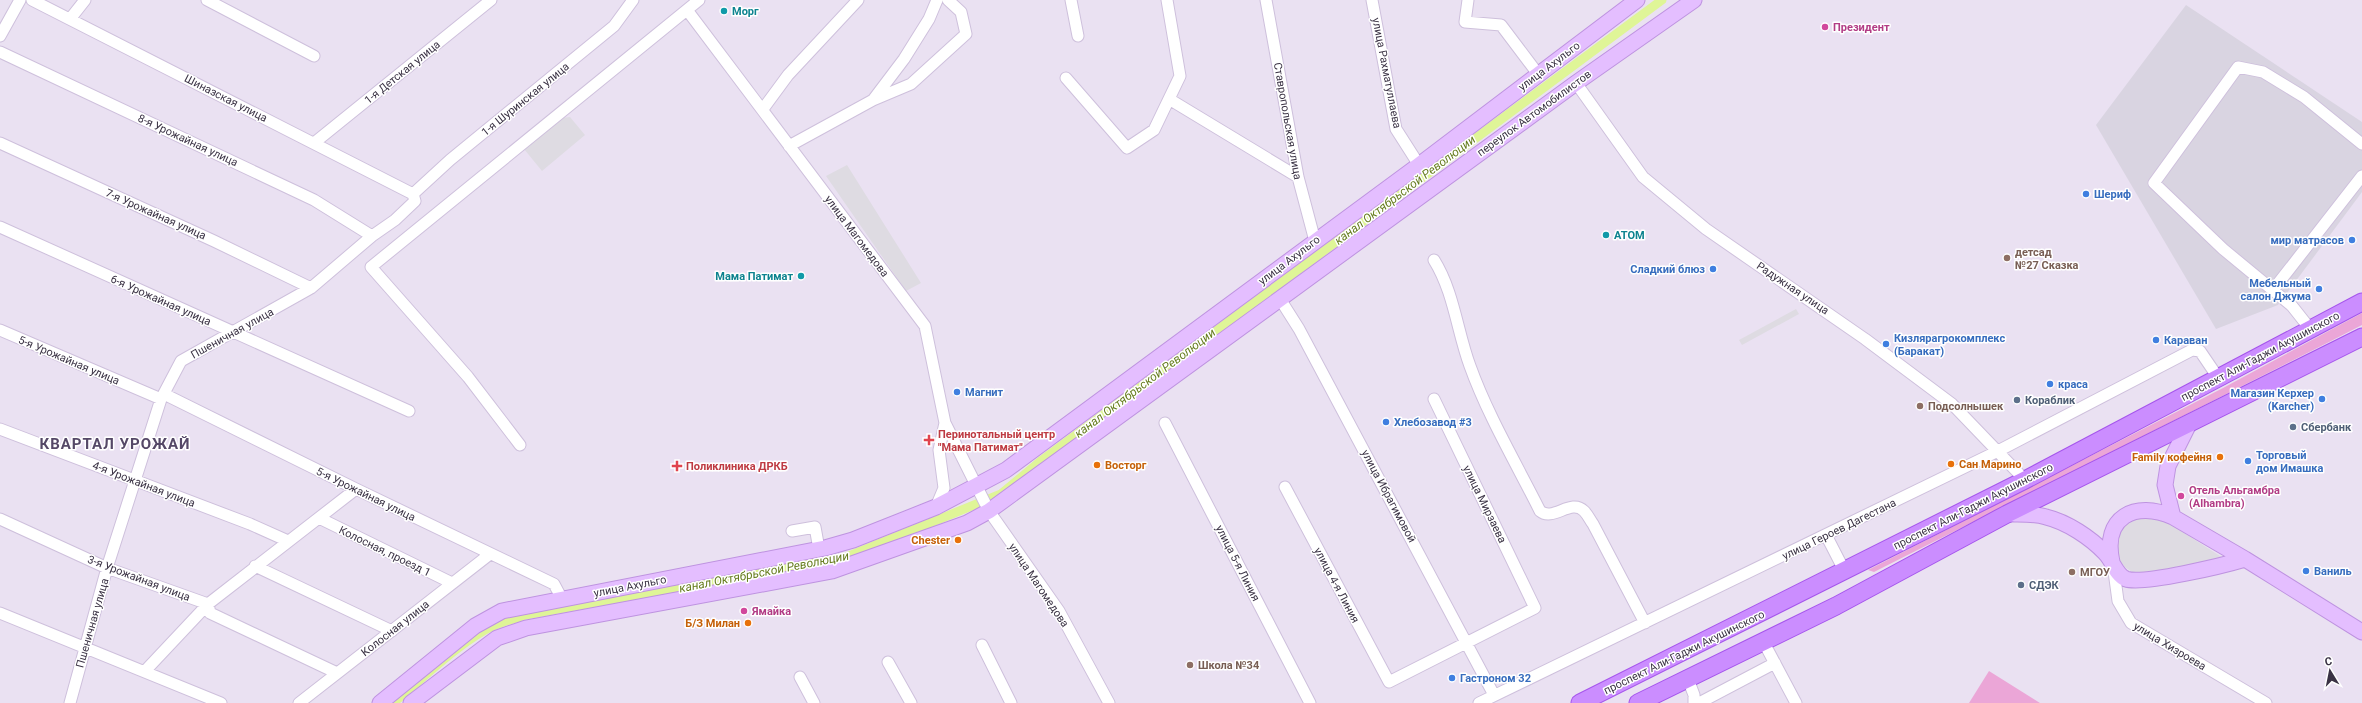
<svg xmlns="http://www.w3.org/2000/svg" width="2362" height="703" font-family="Roboto,sans-serif">
<style>
.industrial{fill:#d9d4e1}
.green{fill:#eba6d7}
.parking{fill:#dedbe2}
.lines{fill:none;stroke-linecap:round;stroke-linejoin:round}
.canal{stroke:#dff597;stroke-width:9}
.minor-casing{stroke:#cec0dc;stroke-width:13}
.secondary-casing{stroke:#be93e0;stroke-width:17}
.primary-casing{stroke:#a555ec;stroke-width:19}
.minor{stroke:#fff;stroke-width:11}
.secondary{stroke:#e4beff;stroke-width:15}
.primary{stroke:#cb8dff;stroke-width:17}
.culture-dot{fill:#0f9aa8;stroke:#fff;stroke-width:1.5}
.hotel-dot{fill:#d1479c;stroke:#fff;stroke-width:1.5}
.shop-dot{fill:#3f7fe0;stroke:#fff;stroke-width:1.5}
.education-dot{fill:#8d6e63;stroke:#fff;stroke-width:1.5}
.service-dot{fill:#5c6f8a;stroke:#fff;stroke-width:1.5}
.health-dot{fill:#e0444e;stroke:#fff;stroke-width:1.5}
.food-dot{fill:#e8710a;stroke:#fff;stroke-width:1.5}
.labels{text-anchor:middle;stroke-width:3;stroke-linejoin:round;paint-order:stroke}
.culture-label{font-size:11px;font-weight:bold;fill:#0d838f;stroke:#fff;text-anchor:start}
.hotel-label{font-size:11px;font-weight:bold;fill:#b23c85;stroke:#fff;text-anchor:start}
.street-label{font-size:11px;fill:#3a3244;stroke:#fff}
.shop-label{font-size:11px;font-weight:bold;fill:#366cbe;stroke:#fff;text-anchor:start}
.education-label{font-size:11px;font-weight:bold;fill:#785e54;stroke:#fff;text-anchor:start}
.service-label{font-size:11px;font-weight:bold;fill:#4e5e75;stroke:#fff;text-anchor:start}
.health-label{font-size:11px;font-weight:bold;fill:#be3a42;stroke:#fff;text-anchor:start}
.food-label{font-size:11px;font-weight:bold;fill:#c56008;stroke:#fff;text-anchor:end}
.water-label{font-size:12px;font-style:italic;fill:#657c1d;stroke:#fff}
.district-label{font-size:15px;font-weight:bold;letter-spacing:1px;fill:#554867;stroke:#fff}
</style>
<rect width="100%" height="100%" fill="#eae1f2"/>
<path class="industrial" d="M2186,5l176,117v70l-84,113 -62,24 -120,-204z"/>
<path class="green" d="M2362,313v12l-33,17 -455,230 -6,-2 355,-182z
M1989,671l51,32h-71z"/>
<path class="parking" d="M570,117l15,18 -43,36 -18,-22 37,-31z
M847,165l74,118 -15,8 -80,-115z
M1796,309l3,5 -57,31 -3,-5z
M2136,516l28,4 59,38 -3,4 -85,12 -10,-7 -5,-6 -4,-23 12,-18z"/>
<g class="lines">
<path class="canal" d="M393,703c28,-23 69,-63 100,-77 10,-5 22,-7 32,-11l319,-57 157,-64 41,-34 620,-460"/>
<g class="minor-casing">
<path id="minor" d="M32,0l381,194 2,7 -20,19 -23,16 -61,52 -130,73 -20,38 -54,169 -37,135
M207,0l107,56
M1071,0l7,36
M1266,0l32,177 17,64
M1372,0l24,129 23,36
M1468,0l-3,22 36,3 37,49
M687,10l238,316 20,97 44,88 70,100 50,92
M70,19l15,-19
M0,36l20,-36
M0,52l314,148 58,36
M1066,78l61,70 27,-18 26,-54 -13,-76
M1576,83l67,94 63,52 159,110 87,65 73,76
M1169,99l129,78
M873,100l38,-16 55,-50 -5,-22 -13,-12
M763,109l25,-34 70,-75
M0,143l214,98 97,47
M314,143l177,-143
M789,146l84,-46 31,-41 25,-40 8,-19
M413,194l37,-34 164,-134 19,-26
M0,227l409,184
M1434,260c20,32 23,71 36,106 18,50 46,97 70,145 13,11 31,-13 44,0 4,4 6,9 9,13l52,99
M2273,290l89,-114
M1280,299l19,30 195,366
M0,330l161,69
M2311,330l-19,-24 -69,-57 -69,-66 84,-116 25,5 41,25 58,47
M164,394l192,95 198,95 8,15
M1165,423l145,280
M0,429l250,95 38,17
M520,445l-52,-68 -97,-110 328,-267
M1285,487l104,195 146,-74 -101,-209
M936,507l8,-19 -5,-38 6,-27
M319,518l133,65
M0,519l107,49 101,36 2,9 127,60
M792,531l23,-4 4,22
M1826,535l18,35
M2113,564l5,37 13,22 135,80
M255,566l137,65
M0,613l221,90
M1763,641l33,62
M982,645l29,58
M888,662l23,41
M145,671l63,-67 148,-115
M800,677l14,26
M1688,679l6,16v8
M299,703l191,-149
M1479,703l519,-252 194,-101 8,1 19,28
M1699,703l76,-40"/>
</g>
<g class="secondary-casing">
<path id="secondary" d="M2190,422l-22,44 -3,19 8,32 72,42 117,73
M2007,514c13,0 27,-1 39,3 21,5 45,21 59,36 8,8 11,22 21,26 17,6 99,-14 119,-20
M2112,562c-10,-45 23,-62 61,-45
M380,703l95,-77 27,-15 323,-63 28,-8 83,-33 70,-37 413,-305 218,-165
M411,703l86,-65 29,-10 306,-57 135,-48 22,-12 587,-428 118,-83"/>
</g>
<g class="primary-casing">
<path id="primary" d="M1580,703l445,-223 337,-178
M1638,703l198,-97 171,-92 355,-177"/>
</g>
<use href="#minor" class="minor"/>
<use href="#secondary" class="secondary"/>
<use href="#primary" class="primary"/>
</g>
<g class="culture-dot">
<circle cx="724" cy="11" r="4"/>
<circle cx="1606" cy="235" r="4"/>
<circle cx="801" cy="276" r="4"/>
</g>
<g class="hotel-dot">
<circle cx="1825" cy="27" r="4"/>
<circle cx="2181" cy="496" r="4"/>
<circle cx="744" cy="611" r="4"/>
</g>
<g class="shop-dot">
<circle cx="2086" cy="194" r="4"/>
<circle cx="2352" cy="240" r="4"/>
<circle cx="1713" cy="269" r="4"/>
<circle cx="2319" cy="289" r="4"/>
<circle cx="2156" cy="340" r="4"/>
<circle cx="1886" cy="344" r="4"/>
<circle cx="2050" cy="384" r="4"/>
<circle cx="957" cy="392" r="4"/>
<circle cx="2322" cy="399" r="4"/>
<circle cx="1386" cy="422" r="4"/>
<circle cx="2248" cy="461" r="4"/>
<circle cx="2306" cy="571" r="4"/>
<circle cx="1452" cy="678" r="4"/>
</g>
<g class="education-dot">
<circle cx="2007" cy="258" r="4"/>
<circle cx="1920" cy="406" r="4"/>
<circle cx="2072" cy="572" r="4"/>
<circle cx="1190" cy="665" r="4"/>
</g>
<g class="service-dot">
<circle cx="2017" cy="400" r="4"/>
<circle cx="2293" cy="427" r="4"/>
<circle cx="2021" cy="585" r="4"/>
</g>
<g class="health-dot">
<path d="M927 434h4v4h4v4h-4v4h-4v-4h-4v-4h4z"/>
<path d="M675 460h4v4h4v4h-4v4h-4v-4h-4v-4h4z"/>
</g>
<g class="food-dot">
<circle cx="2220" cy="457" r="4"/>
<circle cx="1951" cy="464" r="4"/>
<circle cx="1097" cy="465" r="4"/>
<circle cx="958" cy="540" r="4"/>
<circle cx="748" cy="623" r="4"/>
</g>
<g class="labels">
<g class="culture-label">
<text x="732" y="15">Морг</text>
<text x="1614" y="239">АТОМ</text>
<text x="793" y="280" text-anchor="end">Мама Патимат</text>
</g>
<g class="hotel-label">
<text x="1833" y="31">Президент</text>
<text x="2189" y="494">Отель Альгамбра<tspan x="2189" dy="13">(Alhambra)</tspan></text>
<text x="752" y="615">Ямайка</text>
</g>
<g class="street-label">
<text transform="translate(1549 66) rotate(-37)" y="4">улица Ахульго</text>
<text transform="translate(402 72) rotate(-39)" y="4">1-я Детская улица</text>
<text transform="translate(1387 73) rotate(79)" y="4">улица Рахматуллаева</text>
<text transform="translate(226 98) rotate(27)" y="4">Шиназская улица</text>
<text transform="translate(525 99) rotate(-39)" y="4">1-я Шуринская улица</text>
<text transform="translate(1534 113) rotate(-36)" y="4">переулок Автомобилистов</text>
<text transform="translate(1288 121) rotate(80)" y="4">Ставропольская улица</text>
<text transform="translate(188 140) rotate(25)" y="4">8-я Урожайная улица</text>
<text transform="translate(156 214) rotate(24)" y="4">7-я Урожайная улица</text>
<text transform="translate(857 236) rotate(53)" y="4">улица Магомедова</text>
<text transform="translate(1289 260) rotate(-37)" y="4">улица Ахульго</text>
<text transform="translate(1793 288) rotate(34)" y="4">Радужная улица</text>
<text transform="translate(161 300) rotate(24)" y="4">6-я Урожайная улица</text>
<text transform="translate(232 333) rotate(-29)" y="4">Пшеничная улица</text>
<text transform="translate(2260 356) rotate(-28)" y="4">проспект Али-Гаджи Акушинского</text>
<text transform="translate(69 360) rotate(23)" y="4">5-я Урожайная улица</text>
<text transform="translate(144 484) rotate(21)" y="4">4-я Урожайная улица</text>
<text transform="translate(366 494) rotate(26)" y="4">5-я Урожайная улица</text>
<text transform="translate(1389 496) rotate(62)" y="4">улица Ибрагимовой</text>
<text transform="translate(1485 504) rotate(64)" y="4">улица Мирзаева</text>
<text transform="translate(1973 506) rotate(-27)" y="4">проспект Али-Гаджи Акушинского</text>
<text transform="translate(1839 529) rotate(-26)" y="4">улица Героев Дагестана</text>
<text transform="translate(385 551) rotate(26)" y="4">Колосная, проезд 1</text>
<text transform="translate(1238 563) rotate(63)" y="4">улица 5-я Линия</text>
<text transform="translate(139 578) rotate(21)" y="4">3-я Урожайная улица</text>
<text transform="translate(1039 585) rotate(56)" y="4">улица Магомедова</text>
<text transform="translate(1337 585) rotate(62)" y="4">улица 4-я Линия</text>
<text transform="translate(630 586) rotate(-11)" y="4">улица Ахульго</text>
<text transform="translate(92 623) rotate(-74)" y="4">Пшеничная улица</text>
<text transform="translate(395 628) rotate(-38)" y="4">Колосная улица</text>
<text transform="translate(2170 646) rotate(31)" y="4">улица Хизроева</text>
<text transform="translate(1684 652) rotate(-26)" y="4">проспект Али-Гаджи Акушинского</text>
</g>
<g class="shop-label">
<text x="2094" y="198">Шериф</text>
<text x="2344" y="244" text-anchor="end">мир матрасов</text>
<text x="1705" y="273" text-anchor="end">Сладкий блюз</text>
<text x="2311" y="287" text-anchor="end">Мебельный<tspan x="2311" dy="13">салон Джума</tspan></text>
<text x="1894" y="342">Кизлярагрокомплекс<tspan x="1894" dy="13">(Баракат)</tspan></text>
<text x="2164" y="344">Караван</text>
<text x="2058" y="388">краса</text>
<text x="965" y="396">Магнит</text>
<text x="2314" y="397" text-anchor="end">Магазин Керхер<tspan x="2314" dy="13">(Karcher)</tspan></text>
<text x="1394" y="426">Хлебозавод #3</text>
<text x="2256" y="459">Торговый<tspan x="2256" dy="13">дом Имашка</tspan></text>
<text x="2314" y="575">Ваниль</text>
<text x="1460" y="682">Гастроном 32</text>
</g>
<g class="education-label">
<text x="2015" y="256">детсад<tspan x="2015" dy="13">№27 Сказка</tspan></text>
<text x="1928" y="410">Подсолнышек</text>
<text x="2080" y="576">МГОУ</text>
<text x="1198" y="669">Школа №34</text>
</g>
<g class="service-label">
<text x="2025" y="404">Кораблик</text>
<text x="2301" y="431">Сбербанк</text>
<text x="2029" y="589">СДЭК</text>
</g>
<g class="health-label">
<text x="938" y="438">Перинотальный центр<tspan x="938" dy="13">"Мама Патимат"</tspan></text>
<text x="686" y="470">Поликлиника ДРКБ</text>
</g>
<g class="food-label">
<text x="2212" y="461">Family кофейня</text>
<text x="1959" y="468" text-anchor="start">Сан Марино</text>
<text x="1105" y="469" text-anchor="start">Восторг</text>
<text x="950" y="544">Chester</text>
<text x="740" y="627">Б/З Милан</text>
</g>
<g class="water-label">
<text transform="translate(1405 190) rotate(-37)" y="4">канал Октябрьской Революции</text>
<text transform="translate(1145 383) rotate(-37)" y="4">канал Октябрьской Революции</text>
<text transform="translate(764 572) rotate(-11)" y="4">канал Октябрьской Революции</text>
</g>
<g class="district-label">
<text x="115" y="449">КВАРТАЛ УРОЖАЙ</text>
</g>
</g>
<g transform="translate(2330 671) rotate(350)" stroke="#ffffff" stroke-width="3" paint-order="stroke">
<path d="M0-3L7 15L0 10L-7 15Z" fill="#3a3244"/>
<text y="-6" font-size="11" font-weight="bold" text-anchor="middle" fill="#3a3244">С</text>
</g>
</svg>
